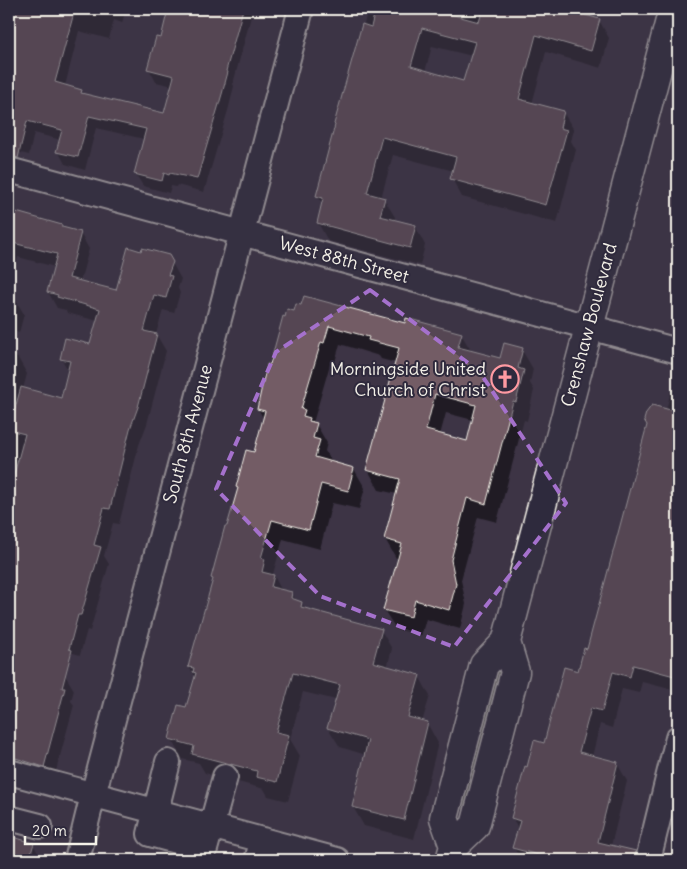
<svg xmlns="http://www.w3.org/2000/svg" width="687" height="869" font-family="Delius,sans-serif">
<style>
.green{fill:#646657;stroke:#acaca0}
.shadow{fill:#0007;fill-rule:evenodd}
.building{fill:#735b65;stroke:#f4f1e8;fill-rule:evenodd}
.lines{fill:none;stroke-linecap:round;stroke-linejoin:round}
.minor-casing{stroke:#f4f1e8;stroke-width:28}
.major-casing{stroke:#f4f1e8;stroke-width:31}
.minor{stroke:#2f2a3d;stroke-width:24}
.major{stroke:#2f2a3d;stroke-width:28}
.marked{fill:none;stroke:#a571cd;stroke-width:4;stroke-dasharray:10 6;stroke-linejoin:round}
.labels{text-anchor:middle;stroke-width:4;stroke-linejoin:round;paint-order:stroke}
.street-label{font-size:18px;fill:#f4f1e8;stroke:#2f2a3d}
.poi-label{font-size:18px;fill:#f4f1e8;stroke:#2f2a3d;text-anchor:end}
</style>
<rect width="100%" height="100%" fill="#3d3445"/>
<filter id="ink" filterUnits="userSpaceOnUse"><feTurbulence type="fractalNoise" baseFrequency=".02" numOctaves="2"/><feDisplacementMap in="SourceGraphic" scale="10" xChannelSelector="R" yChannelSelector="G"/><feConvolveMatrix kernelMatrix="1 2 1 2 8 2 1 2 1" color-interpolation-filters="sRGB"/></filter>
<g filter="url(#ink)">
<path class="green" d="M495,670l8,3 -39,148v-41z"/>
<path class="shadow" d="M9,9h117l-4,14 -8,-3 -5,19 -30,-8 -14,55 16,5 3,4 80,20 9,-29 -17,-4 -7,-13 13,-30 8,-30h83l-20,75 1,2 -5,21 -25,85 -27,-7 -1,2 -5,-1 -2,7 -26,-7 -8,-13 9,-34 -48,-11 -11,42 -20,-6 -7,-13 3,-11 -27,-7 -5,22 -20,-5z
M368,9h218l5,9 8,2 10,18 -8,30 -55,-16 -14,52 31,8 11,18 -3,11 5,9 -19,73 -95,-26 -10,-18 2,-8 -61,-16 -12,43 3,1 11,18 -1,4 21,5 10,19 -5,20 -92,-24 -10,-18 5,-18 -5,-9zM432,46l40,10 -8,27 -39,-11z
M11,212l51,14 1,3 17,4 9,16 -9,33 37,10 55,-29 9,16 -3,9 2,5 -6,20 -11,-3 -7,24 10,17 -19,73 -8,21 -20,79 -6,-1 -9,33 5,8 -19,67 -3,-1 -7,25 -71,-21v-279l9,3 9,16 -4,15 38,11 8,-28 -8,-14 30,-12 7,-25 -31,-8 -1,-3 -9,-2 -9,-16 7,-25 -37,-10 -9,33v-71z
M9,297l6,2 9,15 -5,19 -10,-3z
M678,307v24l-4,-7z
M284,318l122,7 55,9 11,18 29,8 21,-10 11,19 -3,14 4,7 -7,31 -3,-1 -27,102 -19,-5 -17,63 5,24 -6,25 -34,-10 -5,17 -25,-7 -12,-19 15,-51 -3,-1 -11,-19 12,-45 -18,-4 -11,-20 28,-107 -15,-4 -2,-3 -39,-12 -5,18 -4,-1 -18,62 3,1 11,19 -2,8 6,9 -1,2 24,7 11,19 -6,21 -27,-6 -12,46 -37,-10 -10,35 9,17 10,2 4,8 5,2 4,6 76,21 11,19 -5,19 32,8 11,20 -8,26 5,1 11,20 -24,96 -50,-13 -11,-19 13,-52 -26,-8 -12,-19 8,-28 -33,-8 -13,47 10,17 -12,45 -20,-5 -4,-7 -59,-16 -6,-10 -17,-4 -11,-20 16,-30 9,-31 -7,-11 49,-177 -1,-3 18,-34 9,-34 -6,-10zM446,413l27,7 -5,22 -28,-7z
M671,391l7,2v298l-36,-9 -3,11 -17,-4 -10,39 -12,-4 -8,33 25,6 10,18 -16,65 24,7 5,7h-119l-7,-12 5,-19 -7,-11 16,-50 17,-23 43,-95 78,-240z
M9,659l56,16 9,15 -3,11 3,4 -21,77 -44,-12z
M675,836l3,1v23h-9z
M9,838l24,6 9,16h-33z"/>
<path class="building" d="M9,9h66l-20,73 27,8 -1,3 83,20 10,-37 -27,-7 9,-32 5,1 7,-29h75l-17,62 2,1 -6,22 -25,85 -27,-6 -1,2 -5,-2 -2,8 -28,-7 12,-45 -57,-13 -11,41 -22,-5 6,-22 -35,-9 -9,37 -9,-1z
M373,9h59l47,13 4,-13h104l-2,6 15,4 -9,32 -55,-16 -17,64 45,12 -4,17 7,2 -21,75 -96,-26 6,-22 -74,-20 -15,56 18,5 -5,18 36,9 -6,23 -93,-25 6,-25 -7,-2 19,-71 -1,-1 28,-100 9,3 3,-12h-2zM422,28l53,14 -12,39 -52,-15z
M9,210l53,15v2l19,5 -12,46 47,12 12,-43 13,4 1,-3 27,7 4,7 -5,13 4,1 -6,22 -12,-3 -10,36 13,3 -19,73 -8,22 -20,80 -6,-1 -10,37 7,2 -20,68h-3l-9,34 3,1 -10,38h3l-21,79 -35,-11v-263l16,-59 -16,-4 12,-43 40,11 9,-37 -10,-2 5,-21 25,6 10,-35 -43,-12 1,-2 -11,-3 10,-38 -48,-12z
M304,296l101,27 1,-5 56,15 -4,14 42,11 4,-15 19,5 -5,20 6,2 -8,32 -3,-1 -27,103 -19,-6 -16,62 5,24 -7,26 -34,-10 -4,17 -28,-7 19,-66 -18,-5 16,-60 -34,-9 33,-122 -31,-8 1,-3 -40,-11 -5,17 -3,-1 -20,67 4,1 -2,6 7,2 -1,3 8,2 -4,15 7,2 -5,17 39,11 -6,23 -27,-7 -12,46 -37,-10 -11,38 4,1 -3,13 12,3 -3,12 21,5 -1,6 11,4 -1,5 81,22 -9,33 47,13 -12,42 20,5 -24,98 -52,-13 16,-67 -41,-12 13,-43 -47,-12 -17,59 13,3 -12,47 -21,-5 1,-6 -65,-17 2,-8 -25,-7 9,-34 8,2 10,-34 -3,-1 1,-4 -6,-1 25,-88 -2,-1 14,-52h2l11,-38 -2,-1 10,-37 8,2 11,-41 -8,-2 10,-45h3l13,-48 2,1 2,-8 7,2 2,-7 5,1zM435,394l41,11 -9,36 -41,-11z
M652,405l26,7v53l-8,30 8,2v180l-45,-12 -3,12 -17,-5 -11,39 -11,-3 -12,44 39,10 -20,80 38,9 -1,9h-78l-45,-12 8,-27 -9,-3 14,-52 2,1 7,-27 10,3 20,-76 14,4 6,-23 3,1 60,-224 -3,-5 2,-7z
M9,836l25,7 -5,17h-20z"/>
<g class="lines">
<g class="minor-casing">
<path id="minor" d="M9,170l669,181
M168,762l-18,72 55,15 20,-72
M9,772l328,88
M9,818l31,8
M77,860l16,-65 208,-786
M257,860l6,-20
M648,860l30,-122"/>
</g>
<g class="major-casing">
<path id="major" d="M454,846l-10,-28 40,-153 22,-23 167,-633
M450,860l4,-14 21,-20 40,-154 -9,-30"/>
</g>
<use href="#minor" class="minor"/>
<use href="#major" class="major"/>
</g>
</g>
<path d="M0 0H687V869H0ZM370,290l109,81 87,132 -112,144 -134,-51 -104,-107 60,-137z" fill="#3d3445" fill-opacity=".55" fill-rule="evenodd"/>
<path class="marked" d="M370,290l109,81 87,132 -112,144 -134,-51 -104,-107 60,-137z"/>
<defs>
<g id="church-ring" transform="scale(1.4375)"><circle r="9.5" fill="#2f2a3d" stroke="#ff9aa2" stroke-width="1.5"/><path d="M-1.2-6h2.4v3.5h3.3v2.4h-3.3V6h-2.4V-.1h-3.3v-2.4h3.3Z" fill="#ff9aa2"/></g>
</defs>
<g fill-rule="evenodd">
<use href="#church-ring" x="505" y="379"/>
</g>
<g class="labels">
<g class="street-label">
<text transform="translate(344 260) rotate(15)" y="6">West 88th Street</text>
<text transform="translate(589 325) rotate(-75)" y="6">Crenshaw Boulevard</text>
<text transform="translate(188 434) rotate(-75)" y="6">South 8th Avenue</text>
</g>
<g class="poi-label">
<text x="486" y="375">Morningside United<tspan x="486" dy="21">Church of Christ</tspan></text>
</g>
</g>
<rect width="687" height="869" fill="none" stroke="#2f2a3d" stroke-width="30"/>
<rect x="15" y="15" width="657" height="839" fill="none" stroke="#f4f1e8" stroke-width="2" filter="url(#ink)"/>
<path d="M25 836v8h71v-8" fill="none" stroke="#f4f1e8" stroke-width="2.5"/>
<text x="32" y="836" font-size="15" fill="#f4f1e8" stroke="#2f2a3d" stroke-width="4" paint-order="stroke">20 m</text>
</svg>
